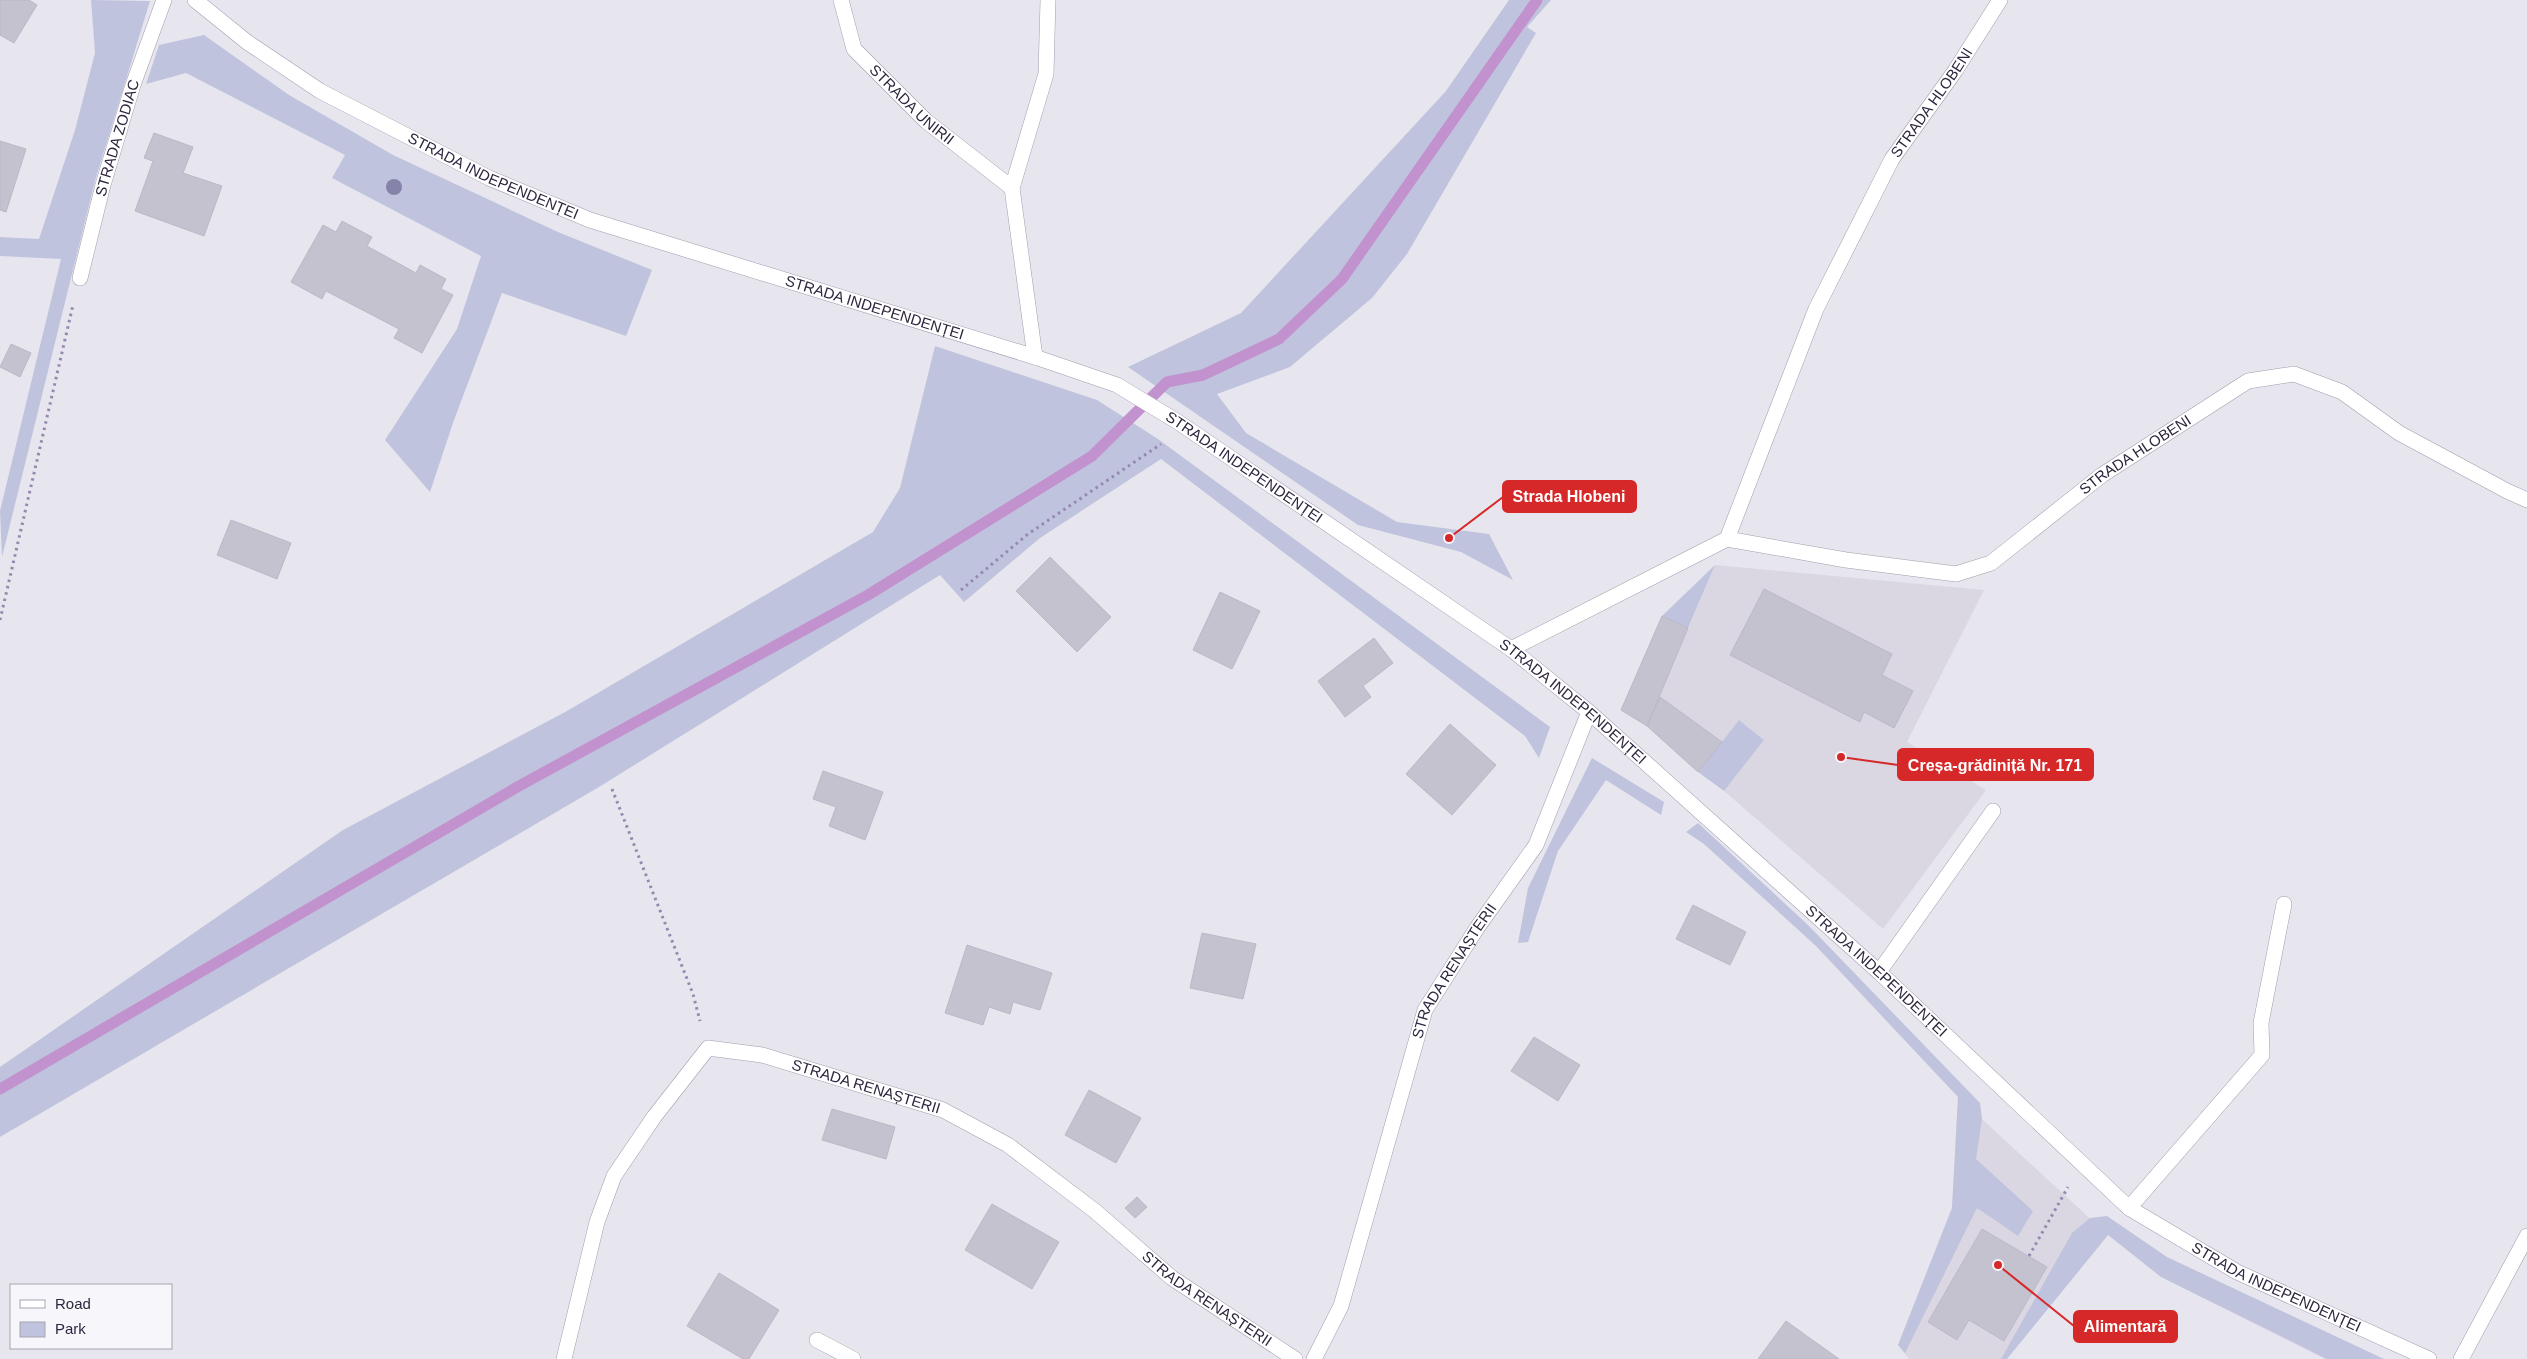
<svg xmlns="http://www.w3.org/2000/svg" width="2527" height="1359" font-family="Arial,sans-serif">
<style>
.built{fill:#dad7e2}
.green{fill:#c0c3dd}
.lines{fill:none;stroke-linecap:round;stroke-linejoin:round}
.stream{stroke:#c292ce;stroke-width:11}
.building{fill:#c4c2ce;stroke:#bcb8c7}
.lane-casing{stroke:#a19dac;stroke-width:16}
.street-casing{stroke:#a19dac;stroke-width:16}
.secondary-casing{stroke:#a29cb1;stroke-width:16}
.path{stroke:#9588af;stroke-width:3;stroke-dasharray:2.5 4;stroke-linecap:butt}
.lane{stroke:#fff;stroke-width:15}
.street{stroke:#fff;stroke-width:15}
.secondary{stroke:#fff;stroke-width:15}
.tree{fill:#8583aa}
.labels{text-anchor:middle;stroke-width:4.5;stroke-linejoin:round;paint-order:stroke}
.street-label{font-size:15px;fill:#2f263f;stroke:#f7f6fa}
.leader{fill:none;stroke:#d62828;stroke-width:2}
.callout-dot{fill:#d62828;stroke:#f7f6fa;stroke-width:2}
.callout{fill:#d62828;stroke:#d62828;stroke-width:2}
.callout-label{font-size:16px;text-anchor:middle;font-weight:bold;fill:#fff}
</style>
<rect width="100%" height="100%" fill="#e7e6ee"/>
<path class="built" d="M1715,565l269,25 -77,152 79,48 -103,139 -159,-138 40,-51 -25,-20 -41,52 -51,-46z
M1958,1097l150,138 -101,124h-98l-11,-14 54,-137z"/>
<path class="green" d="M91,0l59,1 -55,180 -93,376 -2,-46 61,-252 -61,-3v-19l39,2 36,-109 20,-77z
M1509,0h42l-24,27 9,6 -129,221 -35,44 -82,69 -73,27 29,39 151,89 92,12 24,46 -52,-28 -103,-27 -230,-158 113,-54 205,-222z
M204,35l85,60 104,60 165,77 94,38 -26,66 -124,-43 -48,127 -24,72 -45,-52 72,-111 24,-73 -149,-78 13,-23 -159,-82 -40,11 13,-39z
M935,346l162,54 61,39 392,288 -11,31 -14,-22 -364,-277 -121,79 -76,64 -24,-27 -341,212 -599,350v-70l343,-237 224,-119 306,-179 27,-44z
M1715,565l-27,63 -26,-12z
M1739,720l25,20 -40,51 -26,-19z
M1592,758l72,44 -3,13 -55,-35 -48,71 -30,91 -10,1 10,-55z
M1698,823l110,102 172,178 2,16 -6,40 57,52 -15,25 -41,-28 -72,145 -7,-8 54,-137 6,-111 -142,-151 -112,-102 -18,-12z
M2107,1216l60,41 217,102h-58l-165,-82 -53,-42 -101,124h-6l71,-126 18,-15z"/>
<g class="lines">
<path class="stream" d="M0,1089l519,-303 349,-191 224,-139 75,-74 36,-7 76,-36 63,-60 195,-279"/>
</g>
<path class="building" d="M0,0h29l8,5 -23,38 -14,-8z
M154,133l39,14 -10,26 39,13 -18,50 -69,-25 18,-50 -9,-3z
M0,141l26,8 -20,63 -6,-2z
M342,221l30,16 -5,9 49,27 4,-8 26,14 -5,10 12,6 -31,58 -28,-15 5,-9 -73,-38 -4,8 -31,-17 32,-57 13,7z
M11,344l20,9 -11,24 -20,-10z
M231,520l60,23 -14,36 -60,-24z
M1050,557l61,60 -34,35 -61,-61z
M1764,589l128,65 -10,21 31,16 -19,37 -30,-16 -4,10 -130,-67z
M1220,592l40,19 -28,58 -39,-19z
M1662,616l26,12 -41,98 -26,-16z
M1374,638l19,25 -30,23 8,11 -26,20 -27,-36z
M1660,697l62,45 -24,30 -51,-46z
M1450,724l46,41 -44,50 -46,-41z
M823,771l60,21 -18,48 -36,-14 7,-19 -23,-8z
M1693,905l53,27 -16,33 -54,-26z
M1202,933l54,11 -13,55 -53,-11z
M967,945l85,28 -12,37 -27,-8 -3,12 -21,-7 -6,18 -38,-12z
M1534,1037l46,28 -22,36 -47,-30z
M1089,1090l52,28 -25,45 -51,-28z
M832,1109l63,18 -9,32 -64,-19z
M1137,1197l10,10 -12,11 -10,-10z
M992,1204l67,38 -27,47 -67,-39z
M1982,1229l65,38 -43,74 -35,-21 -12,20 -29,-18z
M719,1273l60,37 -30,49h-6l-56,-33z
M1786,1321l53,38h-81z"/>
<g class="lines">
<g class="lane-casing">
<g id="lane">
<path id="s1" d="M80,278l23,-93 30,-100 31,-85"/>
<path d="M1879,972l114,-161"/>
<path d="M2129,1208l133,-153 -1,-32 23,-119"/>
<path d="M817,1340l36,19"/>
</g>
</g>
<g class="street-casing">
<g id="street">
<path id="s2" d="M841,0l13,49 72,72 86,67 23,169"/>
<path d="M1012,188l34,-114 2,-74"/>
<path id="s3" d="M1727,539l119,21 110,14 35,-11 111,-88 146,-94 46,-7 48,18 57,41 108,58 20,9"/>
<path id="s4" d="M1511,649l216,-110 89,-230 76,-150 63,-88 45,-71"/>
<path id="s5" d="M564,1359l33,-137 17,-46 40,-59 54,-69 54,7 181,55 65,35 87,66 77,67 123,81"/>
<path id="s6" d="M1314,1359l27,-53 84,-296 52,-82 59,-83 53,-133"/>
<path d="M2461,1359l66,-123"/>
</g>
</g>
<g class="secondary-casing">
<g id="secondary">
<path id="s7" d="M195,0l52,42 73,49 169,87 101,42 445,137 82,28 61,37 333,227 78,63 290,260 250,236 108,64 192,87"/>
</g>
</g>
<path class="path" d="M961,590l67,-56 133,-90
M0,620l73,-315
M612,789l81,205 7,27
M2029,1256l39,-69"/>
<use href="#lane" class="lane"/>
<use href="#street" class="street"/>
<use href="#secondary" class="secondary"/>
</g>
<circle class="tree" cx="394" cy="187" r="8"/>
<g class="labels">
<g class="street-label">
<text dy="5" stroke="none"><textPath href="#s4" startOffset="726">STRADA HLOBENI</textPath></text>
<text dy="5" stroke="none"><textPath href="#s2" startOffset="131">STRADA UNIRII</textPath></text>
<text dy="5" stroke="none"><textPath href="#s1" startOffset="145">STRADA ZODIAC</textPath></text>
<text dy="5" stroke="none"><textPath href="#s7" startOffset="348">STRADA INDEPENDENȚEI</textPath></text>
<text dy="5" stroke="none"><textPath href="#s7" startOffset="752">STRADA INDEPENDENȚEI</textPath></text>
<text dy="5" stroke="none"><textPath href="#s3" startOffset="449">STRADA HLOBENI</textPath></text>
<text dy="5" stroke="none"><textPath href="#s7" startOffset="1158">STRADA INDEPENDENȚEI</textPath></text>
<text dy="5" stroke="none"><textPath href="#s7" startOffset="1562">STRADA INDEPENDENȚEI</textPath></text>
<text dy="5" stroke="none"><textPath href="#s7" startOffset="1968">STRADA INDEPENDENȚEI</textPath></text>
<text dy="5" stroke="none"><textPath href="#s6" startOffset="415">STRADA RENAȘTERII</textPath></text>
<text dy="5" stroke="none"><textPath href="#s5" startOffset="512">STRADA RENAȘTERII</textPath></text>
<text dy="5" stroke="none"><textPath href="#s7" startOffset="2482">STRADA INDEPENDENȚEI</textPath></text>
<text dy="5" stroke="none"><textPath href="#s5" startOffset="918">STRADA RENAȘTERII</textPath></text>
</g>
</g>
<path class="leader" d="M1449 538L1503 497M1841 757L1898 765M1998 1265L2074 1326"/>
<g class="callout-dot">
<circle cx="1449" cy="538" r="5"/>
<circle cx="1841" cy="757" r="5"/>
<circle cx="1998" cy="1265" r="5"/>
</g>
<g class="callout">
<rect x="1503" y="481" width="133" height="31" rx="5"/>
<rect x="1898" y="749" width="195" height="31" rx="5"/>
<rect x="2074" y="1311" width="103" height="31" rx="5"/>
</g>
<g class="callout-label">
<text x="1569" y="502">Strada Hlobeni</text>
<text x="1995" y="771">Creșa-grădiniță Nr. 171</text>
<text x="2125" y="1332">Alimentară</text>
</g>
<rect x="10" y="1284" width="162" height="65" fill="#f7f6fa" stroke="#a7a3af"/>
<rect x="20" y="1300" width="25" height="8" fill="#ffffff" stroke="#a7a3af"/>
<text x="55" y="1309" font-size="15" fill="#2f263f">Road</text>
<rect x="20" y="1322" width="25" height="15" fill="#c0c3dd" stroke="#a7a3af"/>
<text x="55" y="1334" font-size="15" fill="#2f263f">Park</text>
</svg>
